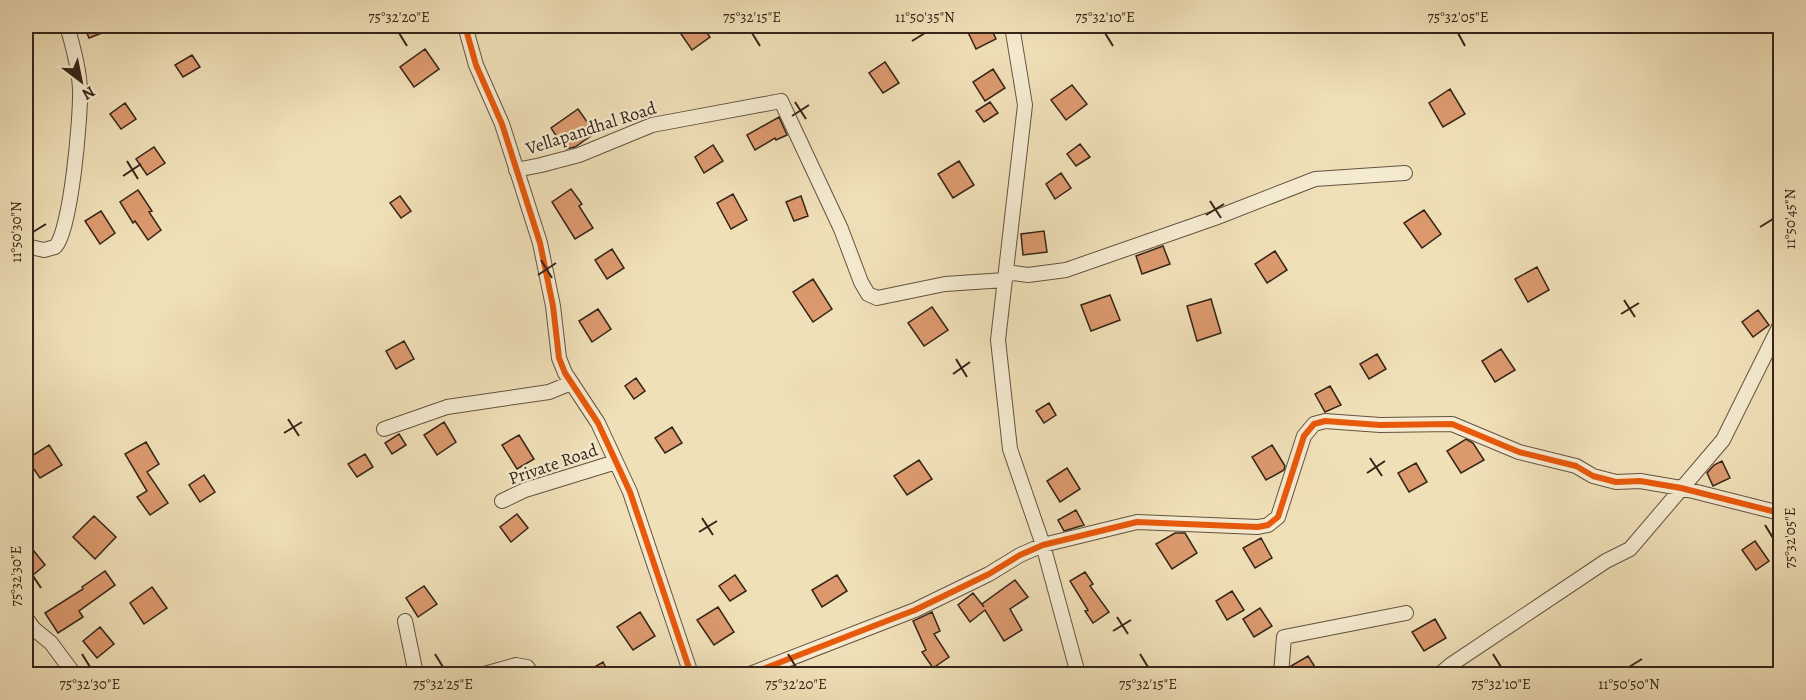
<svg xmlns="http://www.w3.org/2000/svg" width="1806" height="700" font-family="Alegreya,serif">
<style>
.building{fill:#dc996e;stroke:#352418;stroke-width:1.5}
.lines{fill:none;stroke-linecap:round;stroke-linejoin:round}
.minor-casing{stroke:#645340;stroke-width:16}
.minor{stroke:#f5ebd1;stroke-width:14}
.cycleway-casing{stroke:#f5ebd1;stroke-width:10}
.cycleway{stroke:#e8590c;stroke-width:6}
.ticks{fill:none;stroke:#352418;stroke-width:2}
.labels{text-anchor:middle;stroke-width:4.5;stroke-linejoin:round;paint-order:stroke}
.street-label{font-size:18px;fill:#352418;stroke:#f5ebd1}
.neatline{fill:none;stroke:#352418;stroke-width:2}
.ticks-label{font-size:15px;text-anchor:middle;fill:#352418}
</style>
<rect width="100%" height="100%" fill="#f0e0b8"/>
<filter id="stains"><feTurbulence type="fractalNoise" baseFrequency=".00333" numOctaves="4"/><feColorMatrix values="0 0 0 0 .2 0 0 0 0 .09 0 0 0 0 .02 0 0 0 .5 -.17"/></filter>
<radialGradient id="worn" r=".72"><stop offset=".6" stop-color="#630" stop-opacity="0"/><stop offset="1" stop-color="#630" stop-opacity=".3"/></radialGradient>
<path class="building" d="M84,26h36l-31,12z
M687,26h15l8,11 -18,13 -13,-19z
M965,26h25l6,13 -20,10z
M425,49l14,20 -25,18 -14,-20z
M192,55l8,12 -17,10 -8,-12z
M885,62l14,21 -16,10 -14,-20z
M993,69l12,19 -20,13 -12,-19z
M1072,85l15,19 -21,16 -15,-20z
M1450,89l15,25 -22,13 -14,-24z
M990,102l8,11 -14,9 -8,-11z
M125,103l11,16 -15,10 -11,-15z
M578,109l17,24 -20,14 -10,2 -14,-21z
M779,117l8,18 -11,5 -1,-2 -20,12 -8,-15z
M1080,144l10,13 -14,9 -9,-12z
M713,145l10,16 -19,12 -9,-16z
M154,147l11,16 -18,12 -11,-16z
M959,161l15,24 -21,13 -15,-24z
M1061,173l10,15 -16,11 -9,-15z
M571,189l11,15 -3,2 14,22 -18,11 -23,-37z
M138,190l14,21 -3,1 12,18 -13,10 -13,-19 -2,2 -13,-21z
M733,194l14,26 -16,9 -14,-26z
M400,196l11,15 -10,7 -11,-15z
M801,196l7,20 -14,5 -8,-19z
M1424,210l17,24 -19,14 -18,-25z
M101,211l14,22 -15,11 -15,-23z
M1044,231l3,21 -24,3 -2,-21z
M1163,246l7,18 -28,10 -6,-18z
M612,249l12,19 -17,11 -12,-19z
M1275,251l12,19 -20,13 -12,-19z
M1537,267l12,23 -21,12 -13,-23z
M813,279l19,30 -19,13 -20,-30z
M1110,295l10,25 -29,11 -10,-26z
M1211,299l10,34 -24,8 -10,-35z
M932,307l16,23 -24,16 -16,-23z
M598,309l13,20 -19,13 -13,-21z
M1758,310l11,15 -16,12 -11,-15z
M404,341l10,18 -18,10 -10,-18z
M1501,349l14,21 -20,12 -13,-21z
M1377,354l9,15 -17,10 -9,-15z
M636,378l9,13 -11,8 -9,-13z
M1330,386l11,19 -16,7 -10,-18z
M1049,403l7,12 -12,8 -8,-12z
M444,422l12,20 -19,13 -13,-20z
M672,427l10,16 -17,10 -10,-15z
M399,434l7,11 -14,9 -7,-11z
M519,435l15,24 -17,10 -15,-24z
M1466,439l7,4 11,17 -23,13 -14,-22z
M146,442l13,22 -12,8 21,31 -18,12 -13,-18 10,-6 -22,-37z
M49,445l13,20 -22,13 -13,-19z
M1272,445l13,21 -1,4 -18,10 -14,-23z
M365,454l8,13 -16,10 -9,-13z
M919,460l13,19 -25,16 -13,-19z
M1722,461l8,17 -17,8 -6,-13 7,-8z
M1416,463l11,19 -18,10 -11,-19z
M1067,468l13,21 -20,13 -13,-21z
M204,475l11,17 -15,10 -11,-17z
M1076,510l8,15 -20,6 -6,-11z
M517,514l11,14 -17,14 -11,-15z
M94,516l22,21 -21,22 -22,-22z
M1175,533h10l12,20 -25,16 -16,-25z
M1261,538l11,20 -17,10 -12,-20z
M26,541l19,24 -19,16z
M1755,541l14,20 -13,9 -14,-20z
M105,571l10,14 -36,26 4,6 -25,16 -13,-20 38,-24 -1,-2z
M1085,572l8,12 -3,2 19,26 -16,11 -8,-12 3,-1 -18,-29z
M735,575l11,16 -16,10 -11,-15z
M837,575l10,16 -25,16 -10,-17z
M1015,580l13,17 -18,12 12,21 -18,11 -19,-31 -15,12 -12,-17 15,-12 11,14 -2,-3z
M424,586l13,18 -19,13 -12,-19z
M152,587l15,21 -23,16 -14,-21z
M1232,591l12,19 -17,10 -11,-19z
M718,607l16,25 -20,13 -17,-25z
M1260,608l12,18 -18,11 -11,-18z
M640,612l15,24 -22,14 -16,-23z
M932,612l8,19 -6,3 15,23 -16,11 -11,-16 4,-2 -13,-29z
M1435,619l11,19 -22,13 -12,-19z
M100,627l14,17 -17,14 -14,-17z
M1308,656l12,19h-24l-5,-9z
M603,662l7,13h-29z"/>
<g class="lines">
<g class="minor-casing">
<path id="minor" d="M465,26l11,39 26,59 38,119 13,63 6,52 6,15 33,50 32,69 61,182
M1012,26l13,79 -27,235 12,109 33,96 35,129
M516,170l25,-5 38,-10 73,-30 129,-24 60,128 20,53 7,12 9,4 68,-14 60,-4
M26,246l18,4 11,-3c16,-15 26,-132 25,-158 -1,-22 -7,-43 -13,-63
M1007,275l6,-2 15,2 38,-5 149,-52 100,-39 90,-6
M384,429l63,-22 102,-15 22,-9
M502,501l23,-11 91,-28
M26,618l8,11 17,14 23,31
M405,621l11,53
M484,674l32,-9 11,2 5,7
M750,674l165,-64 74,-36 31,-19 23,-10 94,-23 121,5 10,-2 10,-8 26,-81 10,-12 11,-3 55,4 72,-1 67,28 57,14 17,10 23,6 24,-1 41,7 99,25
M1281,674l3,-37 122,-24
M1440,674l12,-10 154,-103 24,-12 93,-109 57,-115"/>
</g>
<use href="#minor" class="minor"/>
<g class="cycleway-casing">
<path id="cycleway" d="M465,26l11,39 26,59 38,119 13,63 6,52 6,15 33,50 32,69 61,182
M750,674l165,-64 74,-36 31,-19 23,-10 94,-23 121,5 10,-2 10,-8 26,-81 10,-12 11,-3 55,4 72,-1 67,28 57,14 17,10 23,6 24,-1 41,7 99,25"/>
</g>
<use href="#cycleway" class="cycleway"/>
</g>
<path class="ticks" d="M399,33l8,13M752,33l8,13M1105,33l8,13M1458,33l7,13M912,41l13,-8M795,102l11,17M792,116l17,-11M127,161l11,18M123,176l18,-12M1210,201l11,17M1206,215l18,-11M1760,227l13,-8M33,232l13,-8M541,260l11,18M538,275l18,-12M1624,300l11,17M1621,314l18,-11M956,359l11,18M953,374l17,-12M288,419l11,17M284,433l18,-11M1370,458l12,18M1367,473l18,-12M702,518l11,17M1765,525l8,13M699,532l18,-11M33,576l8,12M1117,617l11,17M1113,631l18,-11M82,654l8,13M435,654l8,13M788,654l8,13M1140,654l8,13M1493,654l8,13M1629,667l13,-8"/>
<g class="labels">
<g class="street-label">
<text transform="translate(591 128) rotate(-18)" y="6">Vellapandhal Road</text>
<text transform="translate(553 464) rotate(-19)" y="6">Private Road</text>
</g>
</g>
<rect width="1806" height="700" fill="none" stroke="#f0e0b8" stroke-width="66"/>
<g transform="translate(81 81) rotate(148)" stroke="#f5ebd1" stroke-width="4.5" paint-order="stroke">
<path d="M0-4.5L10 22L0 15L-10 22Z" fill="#352418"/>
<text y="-9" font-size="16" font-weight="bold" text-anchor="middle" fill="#352418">N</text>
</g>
<rect x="33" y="33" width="1740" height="634" class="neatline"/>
<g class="ticks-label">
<text x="399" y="22">75°32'20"E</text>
<text x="752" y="22">75°32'15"E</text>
<text x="925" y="22">11°50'35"N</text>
<text x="1105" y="22">75°32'10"E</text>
<text x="1458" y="22">75°32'05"E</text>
<text transform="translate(1790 219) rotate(-90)" y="5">11°50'45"N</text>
<text transform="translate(16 232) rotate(-90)" y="5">11°50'30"N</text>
<text transform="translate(1790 538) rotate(-90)" y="5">75°32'05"E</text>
<text transform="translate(16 576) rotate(-90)" y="5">75°32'30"E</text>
<text x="90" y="689">75°32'30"E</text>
<text x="443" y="689">75°32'25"E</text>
<text x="796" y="689">75°32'20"E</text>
<text x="1148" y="689">75°32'15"E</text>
<text x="1501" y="689">75°32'10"E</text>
<text x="1629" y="689">11°50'50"N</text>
</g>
<rect width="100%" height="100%" filter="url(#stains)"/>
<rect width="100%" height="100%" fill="url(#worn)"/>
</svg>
